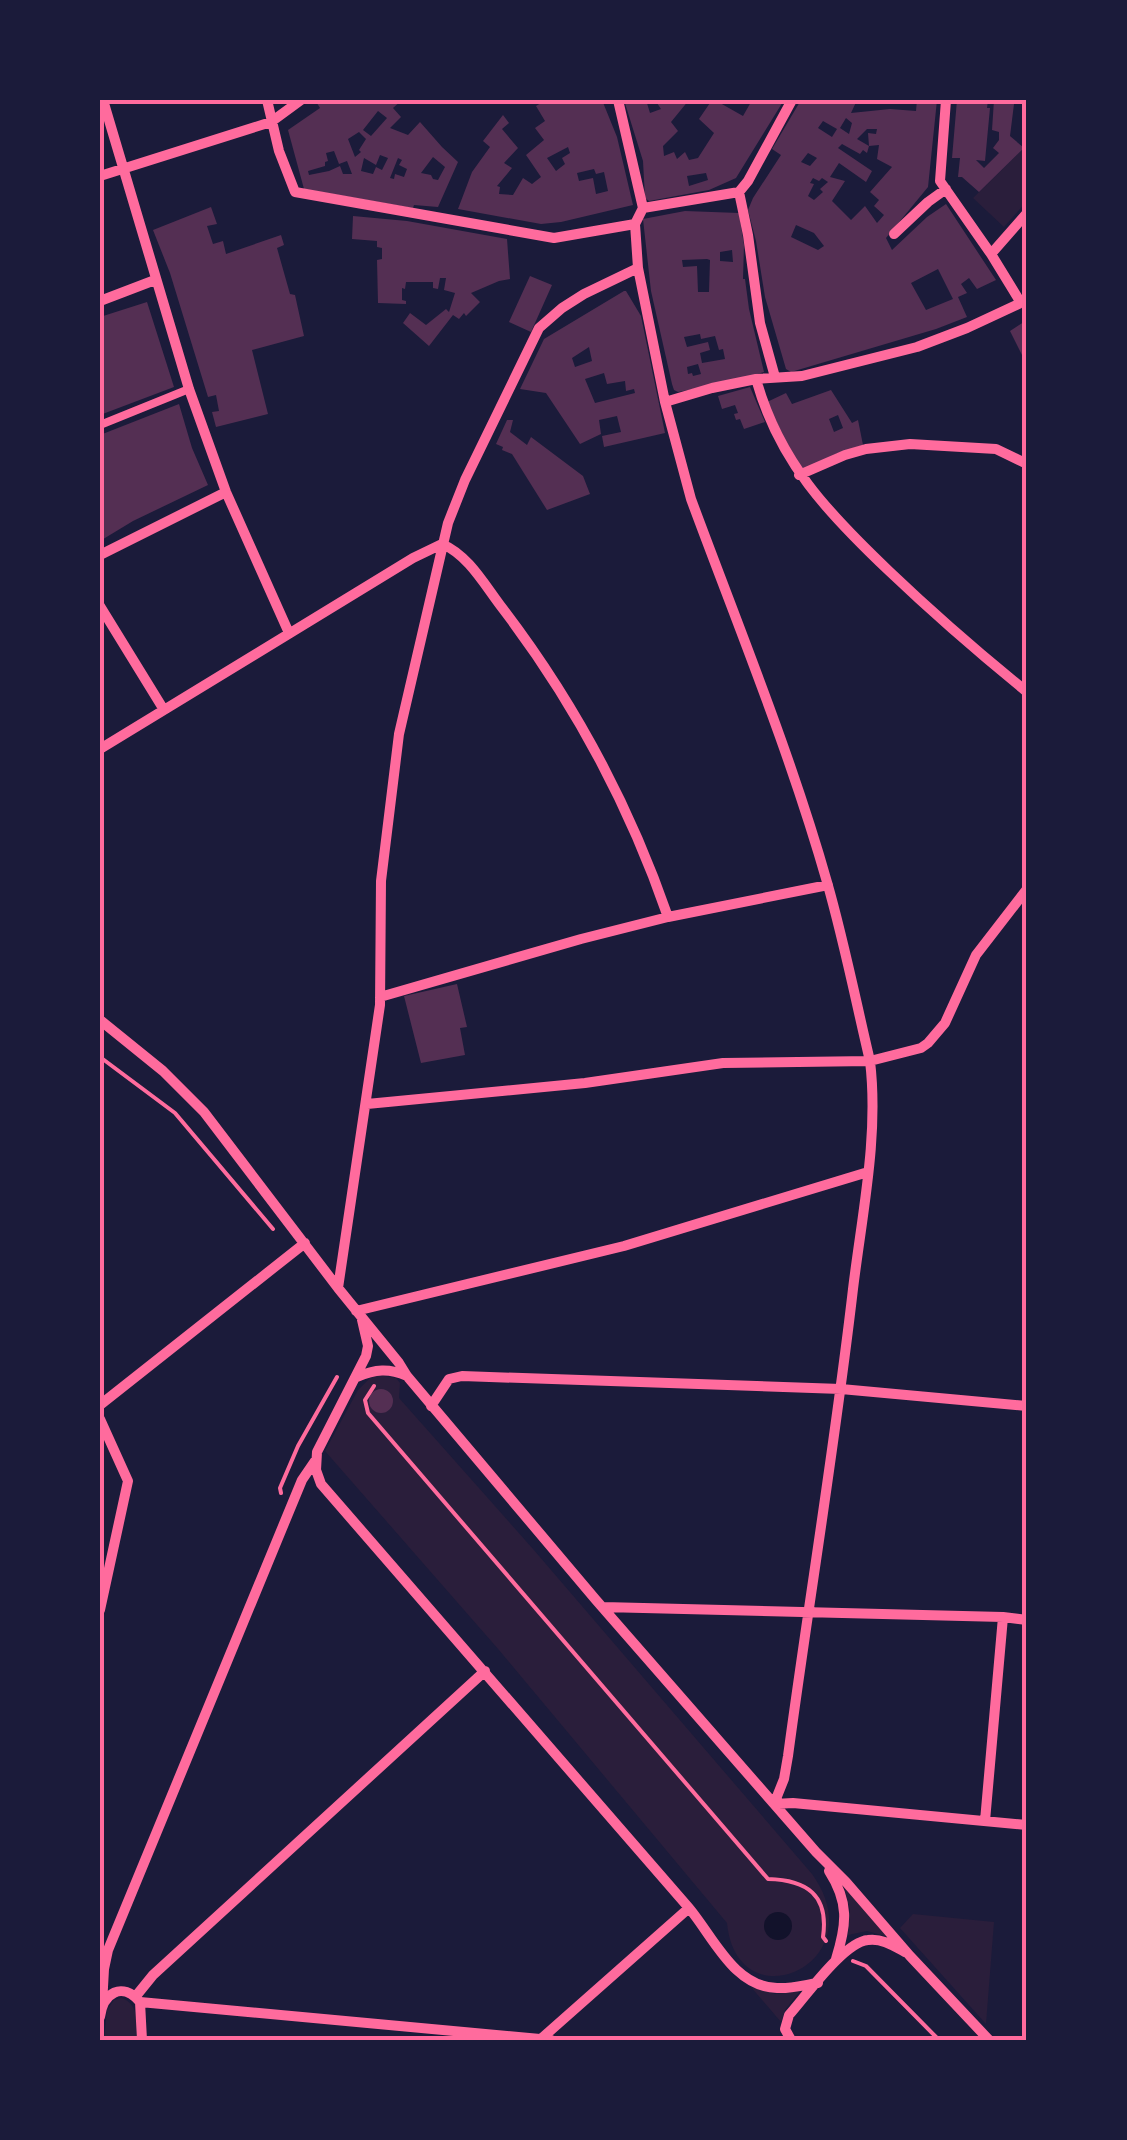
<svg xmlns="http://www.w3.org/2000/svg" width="1127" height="2140" font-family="'Source Serif 4',serif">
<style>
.green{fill:#2a1e3b}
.water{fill:#12122b}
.building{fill:#542f53;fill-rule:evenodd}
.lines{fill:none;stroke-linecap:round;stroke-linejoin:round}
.path{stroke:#ff6b9d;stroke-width:4}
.pedestrian{stroke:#ff6b9d;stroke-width:8}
.minor{stroke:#ff6b9d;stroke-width:10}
.neatline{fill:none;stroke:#ff6b9d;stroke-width:4}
</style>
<rect width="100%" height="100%" fill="#1b1b3a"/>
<path class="green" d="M1027,145v56l-23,26 -31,-29z
M379,1375l17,3 4,5 -1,15 134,151 279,325c65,90 -75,151 -85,49l-228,-273 -174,-199 33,-61 12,-12z
M844,1886l48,52 -25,-7 -19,4 2,-25z
M913,1914l81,8 -8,102 -86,-96z
M751,1987l24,7 25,-3 -15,19 -4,12z
M121,1998c19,6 15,25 15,42h-32l3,-30 7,-10z"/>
<path class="water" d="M764 1926a14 14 0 1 1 28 0a14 14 0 1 1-28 0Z"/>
<path class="building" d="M315,100h87l-9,8 8,9 -11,11 18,7 12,-13 22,25 16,15 -20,45 -24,-2 -1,3 -109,-19 -16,-59 32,-22zM378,111l9,7 -16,18 -8,-6zM359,132l7,7 -7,11 2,2 -6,5 -7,-18zM334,151l5,13 8,-3 5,13h-9l-3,-8 -11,5 -20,4 -1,-4 17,-5v-4l3,-1 -2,-8zM380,155l8,3 -6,12 -6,-3 -3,7 -12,-3 3,-13 12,7zM433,157l12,10 -7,13 -5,-1 -2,-4 -10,-2zM398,158l4,2 -3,5 8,4 -3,8 -9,-3 -1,5 -4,-1z
M546,100h56l15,37 16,68 -72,17 -20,2 -83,-15 14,-37 18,-25 -7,-6 20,-26 6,8 -7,6 16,19 -14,15 8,5 -15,18 3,1 -1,7 14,1 10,-17 9,6 9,-7 -15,-22 18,-15 -9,-12 10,-7 -9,-15zM568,147l2,6 -8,5 3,6 -9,7 -9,-13zM594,169l2,5 8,-2 4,19 -12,3 -3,-16 -14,3 -2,-8z
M624,100h22l4,13 11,-4 -6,-9h34l-18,22 7,9 -15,15 1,10 10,-4 3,7 8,-7 4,8 9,-2 16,-25 -15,-14 13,-19h11l-3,3 23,13 8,-14 -3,-2h36l-48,78 -27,12 -60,11 -4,-3 -2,-37zM706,173l2,7 -19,6 -2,-10z
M801,100h56l-6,13 39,-4 26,2 1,-11h20l-9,87 -42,51 6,12 35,-33 19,-13 50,76 -19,9 -8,-11 -8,6 6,9 -9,4 9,20 -31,12 -145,43 -5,-3 -21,-72 -9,-56 -8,-31 5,-12 28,-43 -9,-6zM846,118l6,5 -3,11 -9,-6zM823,121l14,8 -5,8 -14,-9zM867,129h10l-1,5 -8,-1 1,13 -12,-7zM842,144l18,10 3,-4 4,3 2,-7 10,-1 -2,14 15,8 -22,25 9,8 -5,6 10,9 -7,8 -12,-17 -14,14 -19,-19 13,-20 -15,-4 9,-14 27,19 6,-11 -34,-23zM808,153l9,5 -7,8 -9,-4zM813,178l6,3 3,-3 6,4 -8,7 3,3 -9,8 -6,-4 6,-12 -4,-1zM796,225l18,8 10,13 -6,4 -27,-13zM938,269l15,30 -27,11 -15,-27z
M957,100h31l-1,8h3l-5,53 -9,-1 8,8 15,-15 -6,-5 6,-8v-8l-7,-2 2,-30h15l-1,4h6l-4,32 14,12 -45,44 -17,-15h-4l2,-19h-8z
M211,207l6,17 -10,2 6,18 10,-3 3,13 55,-19 3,10 -7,3 13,46 5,1 9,41 -52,14 16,64 -52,13 -4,-15 7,-1 -3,-16 -8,2 -38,-124 -17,-43z
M685,211l54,2 5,32 -1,34h2l4,30 15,63 -35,10 -51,10 -4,-2 -2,-6 -21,-93 -8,-72zM732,250l1,12 -13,-1v-9zM707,259l3,1 -1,32h-11l-1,-26 -14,1 -1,-7zM700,334l1,5 14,-3 4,14 4,-1 2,10 -23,4 -2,-10 10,-3 -2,-8 -21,5 -3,-10zM698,364l3,10 -8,2 -1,-3 -4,1 -1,-7z
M353,216l54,5 100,18 3,40 -11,2 -28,12 9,9 -14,14 -2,-3 -5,6 -6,-4 -24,31 -26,-23 7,-10 16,12 20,-16 3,3 6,-19 -11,-3 2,-12h-6l-2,11 -5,-1v-6h-27l-1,7 -3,-1v12l4,1v3l-28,-1 -1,-43 5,-1v-11l-5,-1v-6l-25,-2z
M530,276l22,9 -21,47 -22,-10z
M624,291h2l15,25 24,117 -61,14 -2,-11 19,-4 -4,-16 -18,4 2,14 -21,10 -34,-51 -26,-4 24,-50zM589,347l3,14 -17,6 -3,-9zM604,373l3,11 18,-3 1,10 8,-2 1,4 -40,10 -10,-24z
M147,302l27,85 -74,28v-98z
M1027,320v45l-17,-34z
M750,387l15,35 -21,7 -4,-10 -4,1 -2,-6 4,-1 -3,-8 -13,4 -4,-13z
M831,390l21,33 6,-3 5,25 -28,9 -32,17 -11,-17 -25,-52 19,-9 6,11zM838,415l5,13 -9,4 -5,-13z
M179,404l13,44 16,37 -75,36 -33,20v-106z
M507,420h6l-3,12 17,13 4,-8 52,39 7,18 -43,16 -35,-56 -10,-4 1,-3 -7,-3z
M457,984l10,43 -7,1 5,27 -44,8 -17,-67z
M369 1401a12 12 0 1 1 24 0a12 12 0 1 1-24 0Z"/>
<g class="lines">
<path class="path" d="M100,1057l75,56 98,116
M374,1386l-9,14 3,13 400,466c39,1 61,16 55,58l3,4
M281,1493l-1,-5 18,-42 39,-69
M853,1961l13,5 73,74"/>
<path class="pedestrian" d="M100,425l89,-36"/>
<path class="minor" d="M103,100l86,289 37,103 63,141
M267,100l12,51 16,41 259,46 81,-14
M618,100l25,108
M946,100l-6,81 51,73 30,49
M100,176l171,-54 30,-22
M739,192l9,43 12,88 15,54
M643,208l-8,16 3,44 27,134 26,97c47,127 99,253 136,383 17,59 29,120 43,179 9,75 -8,153 -17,228 -18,156 -44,311 -65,467l-4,23 -10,25 19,-1 234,22
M643,208l96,-16 9,-11 44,-81
M894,234l34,-32 18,-13
M991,254l36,-41
M100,301l55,-21
M756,379c23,83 72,134 133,192 44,42 90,82 138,121
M665,402l47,-14 44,-9 46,-3 115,-29 50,-19 60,-28
M799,475l46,-20 21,-6 44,-5 86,5 31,15
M100,555l126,-63
M100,606l64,104
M100,749l313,-191 29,-14c26,11 42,40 58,61 73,95 129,199 168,312
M380,997l201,-58 87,-22 160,-32
M100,1020l63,51 41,41 134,176 61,75 8,13 189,224 220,252 30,30 64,74 79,84
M367,1104l218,-21 138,-20 147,-2 51,-13 7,-5 17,-20 31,-68 51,-66
M338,1288l42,-283 1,-124 18,-147 49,-211 17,-43 74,-152 23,-20 22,-14 54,-26
M356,1311l268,-65 244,-74
M362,1320l6,26 -2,10 -49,96 -1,18 5,14 368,424c25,30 45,79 88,80 14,1 27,-3 41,-5
M357,1377c18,-8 32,-9 50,-1
M100,1405l205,-162
M431,1406l18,-27 13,-3 379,13 186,17
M100,1419l28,62 -28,129
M603,1607l400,10 24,3
M985,1821l18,-204
M829,1871c20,31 18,53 7,88
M136,1996l17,-21 332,-304
M140,2002l411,38
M102,2005l2,-36 4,-19 194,-470 13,-19
M100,2017c3,-24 22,-36 40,-15l2,38
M542,2038l147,-130
M791,2040l-6,-11 4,-14c17,-19 55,-73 79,-75 14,-2 26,6 37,12"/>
</g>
<rect width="1127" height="2140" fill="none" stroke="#1b1b3a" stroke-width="205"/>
<rect x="102" y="102" width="922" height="1936" class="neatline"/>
</svg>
